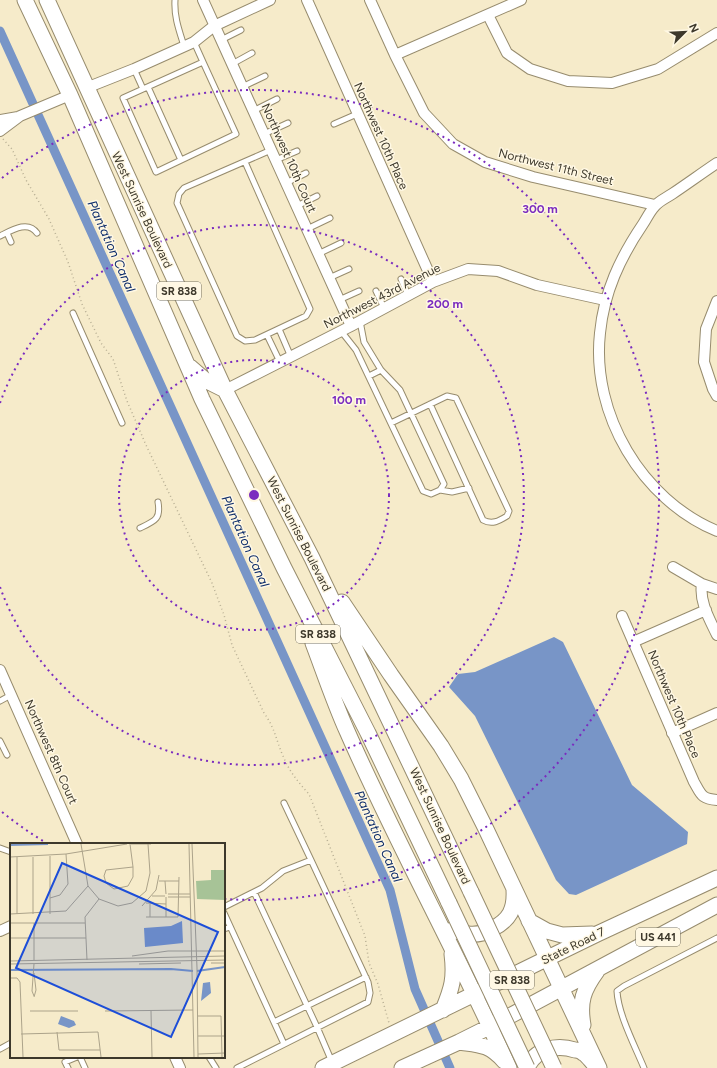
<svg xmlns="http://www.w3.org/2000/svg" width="717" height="1068" font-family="Figtree,sans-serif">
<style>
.water{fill:#7895c7}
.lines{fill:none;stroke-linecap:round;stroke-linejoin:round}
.canal{stroke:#7895c7;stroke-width:9}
.lane-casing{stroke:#978c6e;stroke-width:7}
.street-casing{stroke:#978c6e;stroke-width:12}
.primary-casing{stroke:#978c6e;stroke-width:17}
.path{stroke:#b8af94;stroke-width:1.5;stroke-dasharray:1 3;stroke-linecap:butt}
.lane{stroke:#fff;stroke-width:5}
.street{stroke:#fff;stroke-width:10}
.primary{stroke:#fff;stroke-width:15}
.primary-bridge-casing{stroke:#978c6e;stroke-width:17;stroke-linecap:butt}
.primary-bridge{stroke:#fff;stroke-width:15}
.ring{fill:none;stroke:#7b2cbf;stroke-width:2;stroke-dasharray:2 4}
.labels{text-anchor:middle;stroke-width:3;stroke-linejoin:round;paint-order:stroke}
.shield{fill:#fff8e4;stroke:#777262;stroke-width:1}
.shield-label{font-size:11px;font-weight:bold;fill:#3d382b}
.street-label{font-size:12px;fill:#3d382b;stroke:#fff8e4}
.water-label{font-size:13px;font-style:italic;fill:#0f2e6b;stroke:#fff8e4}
.inset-river{fill:none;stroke:#7895c7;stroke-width:2}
.inset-road{fill:none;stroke:#aca38a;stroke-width:1}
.view{fill:#1d4ed8;fill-opacity:0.15;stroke:#1d4ed8;stroke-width:2}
.inset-edge{fill:none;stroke:#3d382b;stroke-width:2}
.centre{fill:#7b2cbf;stroke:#fff8e4;stroke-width:2}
.ring-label{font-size:12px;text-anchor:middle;font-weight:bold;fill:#7b2cbf;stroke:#fff8e4;stroke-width:3;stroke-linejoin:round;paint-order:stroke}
</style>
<rect width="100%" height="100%" fill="#f6ebca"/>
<path class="water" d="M554,637l9,5 69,143 56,47 -1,12 -111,51 -7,-1 -13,-14 -81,-164 -26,-29 9,-13 17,-2z"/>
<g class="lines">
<path class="canal" d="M0,31l390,859 25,99 35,79"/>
<g class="lane-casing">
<path id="lane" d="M175,0c-1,17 4,30 9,46
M221,40l20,-10
M194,42l9,20
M203,62l33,72 -80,38 -33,-74z
M232,64l20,-11
M134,69l9,20
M148,87l33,73
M242,87l23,-11
M253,111l24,-12
M334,124l23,-10
M264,134l24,-11
M276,160l21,-9
M245,162l65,147 -4,7 -51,24 -10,1 -8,-5 -60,-133 2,-9 5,-6 78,-34 9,-4
M286,183l20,-10
M297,206l20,-10
M307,229l23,-11
M7,233l4,9
M0,236c12,-6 28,-16 37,-3
M318,254l23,-11
M329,278l20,-9
M401,279l7,16
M376,291l8,17
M339,300l20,-9
M73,313l49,110
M279,329l12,28
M341,331l15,19 67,141 8,3 9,-4 4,-6 -44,-94 -19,-20 -17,-28 -4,-21
M267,335l13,27
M369,376l12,-6
M391,423l56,-27 9,2 53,113 -2,5c-8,5 -15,9 -24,4l-53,-116
M440,490l12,2 17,-4
M140,528c15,-7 21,-9 18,-26
M0,701l11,-6
M0,741l7,14
M284,803l27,57
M0,848l11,4
M254,892l63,135 15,35
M224,907l38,-19 21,-17 28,-11 57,122 2,11 -2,9 -131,66
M224,913l60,131
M224,929l6,-2
M274,1022l92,-45
M0,1049l11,-6
M80,1057l5,11
M209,1057l7,11
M68,1068l-3,-6 12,-5
M644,1068c-9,-22 -26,-54 -27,-77l7,-5 93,-48"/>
</g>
<g class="street-casing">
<path id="street" d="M203,0l148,326
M307,0l126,282
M370,0l25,55 29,58 29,31 32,18 48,15 122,28
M488,15l19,38 23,16 38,12 44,2 46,-14 59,-36
M395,55l126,-55
M86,88l48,-19 60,-27 20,-16 56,-26
M0,120l18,-3
M0,131l20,-15 50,-21
M717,163c-15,10 -30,21 -45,31 -6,4 -13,7 -17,12 -5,5 -8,12 -12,18 -23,34 -39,68 -43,109 -9,81 42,167 117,198
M717,301l-11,28 -2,33 9,27 4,7
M225,390l126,-64 82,-44 35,-13 30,2 39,14 68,15
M673,567l29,17 15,5
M702,584c-3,18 8,36 15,51
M622,616l72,166c7,12 7,17 23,18
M633,642l73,-32
M0,670l77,174
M672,733l45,-20
M0,931l11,-5
M175,1057l5,11"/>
</g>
<g class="primary-casing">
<path id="primary" d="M25,0l45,95 132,304 82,169 84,165 81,170
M47,0l178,390 87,168 159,334
M190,367l15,13 20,10
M342,602l49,73 50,71 20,33 24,48 114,241
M313,643c11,29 21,59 34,88 50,114 111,223 162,337
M529,921l18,10 15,4 30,-1
M452,930c5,1 11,3 16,4 9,1 17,-1 24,-5 18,-9 23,-20 22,-39
M443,1010c9,-22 12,-32 9,-56
M583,1025c-4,-23 0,-35 14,-54
M459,1042c21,3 30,2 45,19
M323,1068l274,-134 120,-56
M402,1068l57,-26 32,-16 226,-121
M527,1068c8,-19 29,-24 48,-18 2,0 6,1 8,3 4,2 8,8 11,11"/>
</g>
<path class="path" d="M3,139l9,10 14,31 23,39 19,43 14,42 19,39 12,16 14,42 19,44 66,138 12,32 8,30 32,68c11,15 12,27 19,43 6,15 15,26 26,38l56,142 4,27 9,21 11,39"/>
<use href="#lane" class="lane"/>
<use href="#street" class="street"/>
<use href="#primary" class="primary"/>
<g class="primary-bridge-casing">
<path id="primary-bridge" d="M471,892l83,176
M449,903l78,165"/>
</g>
<use href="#primary-bridge" class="primary-bridge"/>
</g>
<g class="ring">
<circle cx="254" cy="495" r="135"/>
<path d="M0 403A270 270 0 1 1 0 587"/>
<path d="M48 844A405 405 0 0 1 2 812M2 178A405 405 0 1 1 226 899"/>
</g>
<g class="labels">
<g class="shield">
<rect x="157" y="282" width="44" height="18" rx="3"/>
<rect x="296" y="625" width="44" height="18" rx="3"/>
<rect x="636" y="928" width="44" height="18" rx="3"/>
<rect x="490" y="971" width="44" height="18" rx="3"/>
</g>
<g class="shield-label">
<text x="179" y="295">SR 838</text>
<text x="318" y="638">SR 838</text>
<text x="658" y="941">US 441</text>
<text x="512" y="984">SR 838</text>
</g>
<g class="street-label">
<text transform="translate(381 136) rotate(66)" y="4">Northwest 10th Place</text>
<text transform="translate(289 158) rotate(66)" y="4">Northwest 10th Court</text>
<text transform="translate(556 167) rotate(14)" y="4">Northwest 11th Street</text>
<text transform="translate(142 210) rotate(65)" y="4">West Sunrise Boulevard</text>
<text transform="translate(382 296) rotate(-27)" y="4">Northwest 43rd Avenue</text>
<text transform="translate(299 534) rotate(63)" y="4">West Sunrise Boulevard</text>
<text transform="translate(674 704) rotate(67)" y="4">Northwest 10th Place</text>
<text transform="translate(51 752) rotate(66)" y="4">Northwest 8th Court</text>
<text transform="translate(440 826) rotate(65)" y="4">West Sunrise Boulevard</text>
<text transform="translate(573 946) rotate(-26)" y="4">State Road 7</text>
</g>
<g class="water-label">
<text transform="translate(112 246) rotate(66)" y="5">Plantation Canal</text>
<text transform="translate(246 541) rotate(66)" y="5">Plantation Canal</text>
<text transform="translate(379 836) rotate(66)" y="5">Plantation Canal</text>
</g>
</g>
<g transform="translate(10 843)">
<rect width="215" height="215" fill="#f6ebca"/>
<path d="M201,27h14v30l-28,-1 -1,-18 15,-1z" fill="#a7c397"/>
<path d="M172,78l1,22 -38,4 -1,-19 27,-2zM200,139l1,11 -10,8 2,-18zM51,173l13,5 2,4 -7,3 -11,-4z" fill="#7895c7"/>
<path class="inset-river" d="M0,2l38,-1M0,127l161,-1 22,2M187,128l28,-4"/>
<path class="inset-road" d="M71,1l7,42 11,13 19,7 14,-3 14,-12 4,-18 -2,-29M120,1l3,23M121,1h20M179,1l5,213M182,1l5,124 1,89M40,13v58M0,14l56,-3 61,-10M7,14v57M23,14v57M123,24v10l-5,9 -14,3 -8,-6 -2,-7 2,-6zM149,38h20M155,38l1,13M158,51h22M142,53h13M158,54h22M40,55l10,-3 8,-11 -2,-30M136,60l20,1M140,61v13M132,63l14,-16 3,-15M0,71l56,-3 22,-25M136,74h32l1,-40M156,74v-20M0,80h75M24,80v37M0,95h76M122,113l36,-5h57M77,117l-2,-43 14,-18M0,118l215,-5M201,120h14M0,121l215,-4M129,121l42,-1M0,135h7l3,4 3,75M24,153l-2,-5 2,-27M24,154l2,-7 -2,-17M20,168h48M95,168l88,-1M141,168l1,46M188,173h23l1,41M47,189l2,18h41M11,191l77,-2 3,25M188,193h27M188,211l27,-1"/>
<path class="view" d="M52,20l156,69 -47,105 -155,-69z"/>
<rect width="215" height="215" class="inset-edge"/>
</g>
<circle cx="254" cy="495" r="6" class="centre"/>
<g class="ring-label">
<text x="540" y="213">300 m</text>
<text x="445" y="308">200 m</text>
<text x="349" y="404">100 m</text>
</g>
<g transform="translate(685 32) rotate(66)" stroke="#fff8e4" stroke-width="3" paint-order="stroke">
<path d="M0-3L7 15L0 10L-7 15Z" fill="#3d382b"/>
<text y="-6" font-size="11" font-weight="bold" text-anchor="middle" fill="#3d382b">N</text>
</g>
</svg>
